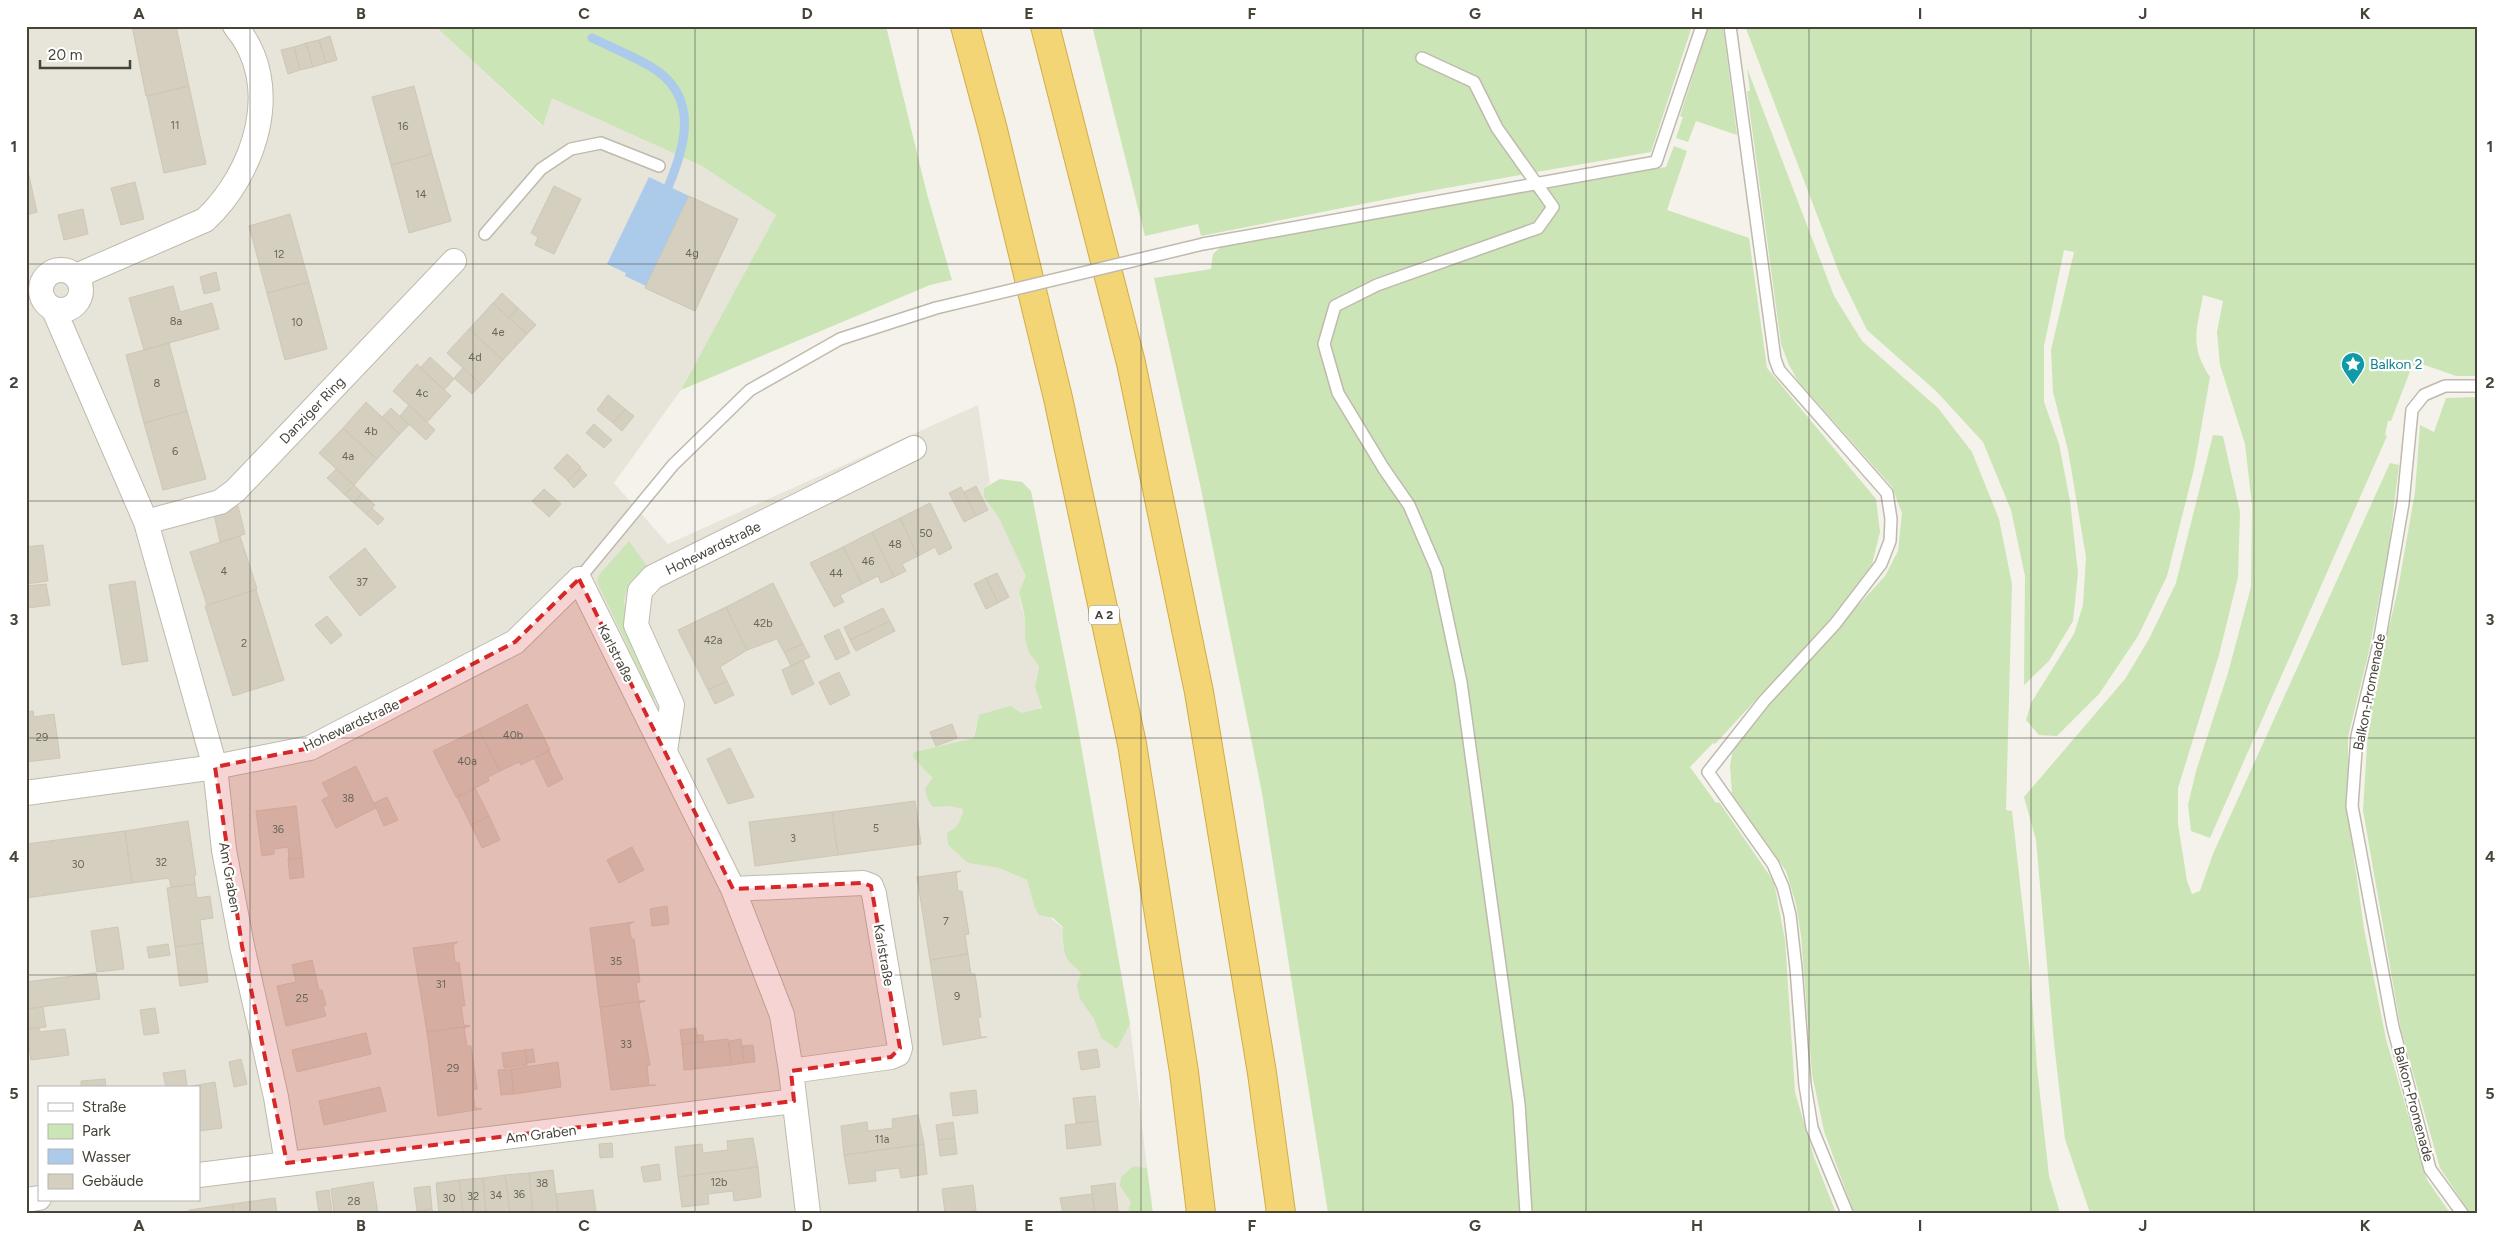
<svg xmlns="http://www.w3.org/2000/svg" width="2504" height="1239" font-family="Figtree,sans-serif">
<style>
.residential{fill:#e7e4d9;fill-rule:evenodd}
.green{fill:#cbe5b6}
.water{fill:#accbeb}
.lines{fill:none;stroke-linecap:round;stroke-linejoin:round}
.stream{stroke:#accbeb;stroke-width:9}
.building{fill:#d5cfc0;stroke:#cfc7b4}
.service-casing{stroke:#bfbaad;stroke-width:14}
.minor-casing{stroke:#bfbaad;stroke-width:26}
.motorway-casing{stroke:#d2ac46;stroke-width:30}
.service{stroke:#fff;stroke-width:11}
.minor{stroke:#fff;stroke-width:24}
.motorway{stroke:#f3d576;stroke-width:28}
.service-bridge-casing{stroke:#bfbaad;stroke-width:14;stroke-linecap:butt}
.service-bridge{stroke:#fff;stroke-width:11}
.marked{fill:#d62828;fill-opacity:0.2;stroke:#d62828;stroke-width:4;stroke-dasharray:10 6;stroke-linejoin:round}
.grid{fill:none;stroke:#474339;stroke-width:1;stroke-opacity:0.55}
.labels{text-anchor:middle;stroke-width:4.5;stroke-linejoin:round;paint-order:stroke}
.number-label{font-size:11px;fill:#6a665b}
.shield{fill:#fff;stroke:#7e7b74;stroke-width:1}
.shield-label{font-size:12px;font-weight:bold;fill:#474339}
.culture-label{font-size:14px;fill:#0d838f;stroke:#fff;text-anchor:start}
.street-label{font-size:14px;fill:#474339;stroke:#fff}
.neatline{fill:none;stroke:#474339;stroke-width:2}
.grid-label{font-size:16px;text-anchor:middle;font-weight:bold;fill:#474339}
</style>
<rect width="100%" height="100%" fill="#f4f2ea"/>
<path class="residential" d="M26,26h409l107,100 10,-29 150,69 74,49 -95,175 -67,93 54,61 310,-139 12,78 -6,5v9l15,21 28,58 -8,16 2,14 4,12 4,35 10,13 -3,14 8,25 -6,4 -62,16 -2,13 -60,14 35,54 14,3 -2,12 -6,8 13,34 31,5 28,12 7,25 29,23v18l5,14 9,7 5,7 -2,25 14,20 7,19 16,10 13,-24 17,144 -14,-2 -12,11 10,25 -4,11h-1101zM39,1088h160v112h-160z"/>
<path class="green" d="M435,26h451l41,168 25,86 -22,5 -249,105 95,-175 -74,-49 -150,-68 -9,28z
M1092,26h600l-41,126 -233,41 -217,43 -3,-12 -53,12z
M1709,26l14,1 14,108 -41,-14 -8,21 -12,-4 7,-21 -3,-1z
M1745,26h733v350h-22l-37,-13 -2,4 -5,-1 -21,55h-3l-3,14 2,1 -177,402 -19,-7 -3,-26 8,-34 32,-98 23,-86 1,-82 -7,-61 -25,-79 -3,-33 6,-31 -20,-6c-6,34 -14,51 7,82l-16,92 -27,107 -29,60 -39,58 -42,42 -18,-1 -13,-15 5,-17 43,-69 9,-29 3,-48 -18,-107 -15,-58 -2,-42 23,-98 -10,-2 -20,96v56l15,42 11,57 8,72 -5,48 -24,40 -25,24 1,-109 -14,-66 -28,-68 -47,-51 -69,-61 -27,-55z
M1747,68l87,228 28,45 76,67 34,44 27,67 13,65 -6,226 6,1 19,171 6,86 12,108 11,37h-206l-30,-82 -12,-57 -11,-138 -5,-32 -10,-33 -54,-77 -2,-28 3,-17 35,-45 117,-128 13,-25 4,-38 -10,-26 -94,-106 -9,-16 -8,-21 -34,-253h3z
M1674,146l13,5 -20,59 82,28 18,130 109,131 4,33 -8,32 -45,59 -112,121 -2,-1 -23,24 26,36 3,-1 55,80 11,58 10,152 19,65 22,56h-508l-66,-420 -62,-309 -46,-206 57,-9 2,-15 8,-7 445,-80z
M2478,397v816h-8l-30,-45 -39,-138 -38,-220 6,-97 29,-124 17,-97 5,-67 14,7 12,-34z
M2213,435l10,1 17,76 -2,65 -19,78 -41,133v36l9,57 5,13 8,-3 13,-37 177,-391 9,2 -10,81 -20,105 -21,86v78l16,114 22,110 41,141 23,33h-360l-25,-74 -11,-96 -18,-203 -12,-43 101,-118 24,-40 27,-56z
M1000,479l22,3 9,9 44,220 55,313 -13,25 -16,-11 -7,-19 -14,-20 -3,-14 4,-11c-3,-6 -10,-9 -13,-14 -6,-9 -5,-23 -5,-33l-10,-9 -14,-3 -5,-10 -7,-25 -28,-12 -31,-5 -20,-18 -1,-12c11,-6 14,-11 16,-24l-14,-3 -16,1 -5,-7 -3,-11 7,-11 -19,-21 1,-5 60,-14 5,-23 31,-9 11,7 21,-5 -7,-21 4,-21 -10,-13 -4,-14v-21l-6,-26 7,-16 -27,-58 -15,-21v-9z
M629,541l20,28c-15,8 -24,17 -25,35l35,92 -6,3 -56,-117 2,-7z
M1133,1166l14,2 6,45h-26l4,-11 -11,-16 1,-9z"/>
<path class="water" d="M649,177l40,19 -43,90 -21,-10 1,-3 -19,-9z"/>
<g class="lines">
<path class="stream" d="M592,38c19,9 38,17 56,27 56,31 36,85 16,132"/>
</g>
<path class="building" d="M132,26h44l13,60 -43,10z
M330,36l7,24 -11,3 -7,-23z
M319,40l7,23 -13,4 -7,-24z
M306,43l7,24 -13,3 -6,-23z
M294,47l6,23 -12,4 -7,-24z
M189,86l17,78 -42,9 -17,-77z
M414,86l18,68 -41,11 -19,-68z
M432,154l19,67 -42,12 -18,-68z
M26,162l11,50 -11,3z
M135,182l9,37 -23,6 -10,-37z
M554,186l27,13 -27,55 -19,-9 3,-8 -7,-4z
M689,196l49,23 -43,92 -50,-23z
M83,209l5,25 -24,6 -6,-25z
M290,214l19,68 -42,11 -18,-67z
M216,272l4,18 -16,4 -4,-17z
M309,282l18,67 -42,11 -18,-67z
M173,286l7,26 32,-9 7,26 -75,21 -15,-52z
M502,293l16,15 -9,10 -16,-15z
M493,303l34,31 -24,26 -34,-31z
M518,308l18,17 -9,9 -18,-16z
M469,329l34,31 -22,25 -34,-32z
M169,343l18,68 -43,12 -18,-68z
M430,357l24,22 -10,11 -24,-22z
M417,364l34,32 -24,26 -34,-31z
M463,368l18,17 -9,9 -18,-16z
M608,395l17,14 -12,14 -16,-13z
M366,402l34,32 -23,25 -34,-31z
M409,405l26,25 -9,10 -26,-24z
M391,408l18,17 -9,9 -18,-17z
M625,409l9,7 -12,15 -9,-8z
M187,411l19,68 -43,11 -19,-67z
M594,424l18,16 -8,8 -18,-15z
M343,428l34,31 -23,26 -35,-32z
M567,454l14,13 -13,14 -14,-13z
M580,468l7,7 -13,13 -6,-7z
M336,469l18,16 -9,10 -18,-17z
M354,485l8,8 -8,10 -9,-8z
M976,486l12,24 -12,6 -12,-24z
M961,487l15,29 -12,6 -15,-29z
M544,489l17,15 -12,13 -17,-16z
M362,493l13,12 -9,9 -12,-11z
M930,503l22,45 -13,7 -4,-8 -17,9 -18,-38z
M238,506l7,28 -25,8 -6,-28z
M372,508l12,11 -6,6 -12,-11z
M900,518l18,38 -16,8 4,7 -12,6 -22,-45z
M872,532l22,45 -13,6 -3,-7 -16,8 -19,-37z
M240,536l17,53 -50,16 -17,-53z
M43,545l5,36 -22,3v-37z
M843,547l19,37 -22,11 4,7 -10,5 -24,-44z
M365,548l31,39 -36,29 -31,-39z
M997,573l12,24 -11,6 -12,-25z
M986,578l12,25 -12,6 -12,-25z
M135,581l13,80 -26,4 -13,-80z
M773,583l30,61 -19,8 -7,-13 -30,11 -21,-43z
M46,584l4,21 -22,3 -2,-22z
M256,590l28,90 -51,16 -28,-90z
M726,607l21,43 -27,17 7,14 -19,9 -30,-60z
M883,608l7,13 -40,19 -6,-13z
M327,616l15,19 -11,9 -16,-19z
M890,621l5,10 -39,20 -6,-11z
M839,629l11,24 -14,7 -12,-24z
M803,644l7,13 -19,9 -7,-14z
M803,660l11,24 -22,11 -10,-25z
M839,672l11,23 -20,10 -11,-23z
M727,681l7,14 -19,9 -7,-14z
M527,704l23,46 -29,15 -2,-3 -19,9 -21,-42z
M33,711l1,6 20,-3 6,44 -34,4v-50z
M952,724l5,14 -21,8 -6,-14z
M479,729l21,42 -12,6 1,4 -33,16 -23,-46z
M730,748l24,49 -26,7 -21,-45z
M549,751l14,28 -15,8 -14,-29z
M356,766l20,42 -40,20 -14,-28 7,-4 -7,-13z
M475,788l14,28 -18,9 -14,-28z
M387,797l11,23 -14,6 -10,-23z
M915,801l6,43 -83,11 -6,-43z
M296,806l6,52 -13,1 -1,-12 -14,2v5l-12,2 -6,-45z
M832,812l6,43 -83,11 -6,-44z
M489,816l11,24 -18,8 -11,-23z
M188,821l8,54h-2l1,9 -24,3 -2,-9 -37,5 -7,-52z
M125,831l7,52 -106,15v-54z
M632,847l12,23 -25,13 -12,-23z
M302,858l2,19 -14,2 -2,-20z
M961,871l-5,2 2,18h4l7,43 -4,1 3,19 -38,6 -13,-83z
M195,884l2,14 13,-2 3,22 -13,2 3,23 -28,4 -8,-59z
M667,906l2,18 -17,2 -2,-17z
M634,922l-5,2 2,15h3l6,43 -4,1 3,18h6l-45,6 -10,-79z
M118,927l6,42 -27,3 -6,-41z
M458,942l-5,3 2,18 4,-1 6,44h-4l3,19 6,1 -43,6 -14,-84z
M203,943l5,39 -28,4 -5,-39z
M168,944l2,11 -21,3 -2,-11z
M968,954l3,20h4l6,43 -3,1 3,19h6l-44,8 -13,-85z
M312,960l7,30h3l4,15 -3,1 3,10 -40,10 -9,-40 19,-4 -4,-17z
M96,973l4,26 -74,10v-27z
M645,1001l-6,2 11,62 -3,1 2,19h7l-45,5 -11,-83z
M43,1007l3,20 -20,2v-20z
M155,1008l4,25 -15,2 -4,-25z
M470,1026l-6,2 3,18h4l6,43 -4,1 2,18 7,1 -44,7 -11,-84z
M39,1028l1,4 25,-3 4,26 -38,5 -5,-31z
M696,1028l2,14 -16,2 -2,-14z
M366,1033l5,21 -74,18 -5,-22z
M697,1035h6l1,7h-6z
M728,1039l3,26 -47,5 -2,-26z
M741,1039l3,24 -13,2 -2,-24z
M753,1045l2,17 -11,1 -2,-17z
M533,1049l2,13 -8,1 -2,-13z
M1097,1049l3,18 -19,3 -3,-18z
M525,1050l2,15 -23,3 -2,-15z
M241,1059l6,25 -13,3 -5,-25z
M558,1062l3,25 -47,7 -3,-25z
M511,1069l3,25 -13,1 -3,-25z
M185,1070l2,17 28,-5 7,46 -23,3v-43h-33l-3,-15z
M105,1079l1,9h-25v-7z
M380,1087l6,24 -62,14 -5,-24z
M976,1090l2,23 -25,3 -3,-23z
M1095,1096l3,25 -22,2 -3,-25z
M918,1115l6,29 -80,11 -3,-29 26,-4 1,9 25,-3 -1,-9z
M1098,1121l3,24 -34,4 -2,-24z
M953,1122l2,16 -17,2 -2,-15z
M753,1138l5,29 -80,10 -3,-30 27,-3 1,9 25,-3 -1,-9z
M955,1138l2,16 -17,2 -2,-16z
M612,1143l1,14 -13,1 -1,-14z
M924,1144l3,30 -26,4 -2,-10 -24,3 1,10 -27,3 -5,-29z
M659,1164l2,16 -17,2 -3,-15z
M758,1167l3,30 -27,4 -1,-10 -25,3 1,10 -27,3 -4,-30z
M553,1170l5,43h-25l-4,-40z
M529,1173l4,40h-23l-5,-38z
M505,1175l5,38h-24l-3,-35z
M483,1178l3,35h-23l-4,-33z
M459,1180l4,33h-24l-3,-30z
M373,1182l5,31h-44l-3,-24z
M1115,1183l3,28 -23,2 -4,-27z
M973,1185l3,26 -31,2 -3,-24z
M430,1186l2,23 -15,2 -3,-23z
M329,1190l3,23h-13l-3,-21z
M593,1190l3,23h-38l-2,-19z
M1092,1194l3,19h-32l-3,-15z
M275,1198l2,15h-44l-1,-9z
M232,1204l1,9h-44v-3z
M432,1209l1,4h-15l-1,-2z"/>
<g class="lines">
<g class="service-casing">
<path id="service" d="M1730,26l45,333 4,11 108,123 4,26 -1,22 -9,23 -46,60 -71,77 -56,71 65,92 10,23 7,28 6,53 9,117 7,43 35,85
M1422,58l52,24 23,46 56,79 -15,21 -161,57 -42,21 -11,38 14,49 46,76 25,36 28,65 24,112 58,422 7,109
M485,234l56,-65 30,-20 30,-6 58,23
M1203,244l453,-82 46,-136
M579,579l94,-114 77,-75 90,-51 96,-31
M2462,1213l-32,-44 -37,-142 -41,-221 5,-70 22,-93 24,-140 9,-93 12,-15 21,-9h33"/>
</g>
<g class="minor-casing">
<path id="minor" d="M41 290a20 20 0 1 1 40 0a20 20 0 1 1-40 0Z
M76,276l129,-56c50,-47 80,-135 30,-194
M54,310l92,212 69,245 9,83 18,96 34,151 11,66
M146,522l74,-20 15,-11 219,-230
M665,751l7,-46 -36,-80 4,-34 13,-14 261,-129
M26,793l189,-26 95,-19 205,-106 64,-63 154,310 49,126 9,56 17,142
M733,889l130,-6 8,3 3,8 26,154 -2,6 -7,3 -100,14
M199,1175l595,-74
M26,1200l13,-2"/>
</g>
<g class="motorway-casing">
<path id="motorway" d="M965,26l28,104 65,268 74,346 52,328 17,141
M1045,26l86,337 68,329 63,381 19,140"/>
</g>
<use href="#service" class="service"/>
<use href="#minor" class="minor"/>
<use href="#motorway" class="motorway"/>
<g class="service-bridge-casing">
<path id="service-bridge" d="M936,308l267,-64"/>
</g>
<use href="#service-bridge" class="service-bridge"/>
</g>
<path class="marked" d="M579,579l154,310 130,-6 8,3 29,162 -9,9 -100,14 3,30 -507,62 -45,-217 -27,-179 95,-19 59,-30 146,-76z"/>
<path class="grid" d="M250,26v1187M473,26v1187M695,26v1187M918,26v1187M1141,26v1187M1363,26v1187M1586,26v1187M1809,26v1187M2031,26v1187M2254,26v1187M26,264h2452M26,501h2452M26,738h2452M26,975h2452"/>
<defs>
<g id="sight-pin" transform="scale(1.25)"><path d="M0 17L-7.5 6A9.5 9.5 0 1 1 7.5 6Z" fill="#0f9aa8" stroke="#fff"/><path d="M0-6L1.8-2.2L6-1.7L2.9 1.2L3.7 5.4L0 3.3L-3.7 5.4L-2.9 1.2L-6-1.7L-1.8-2.2Z" fill="#fff"/></g>
</defs>
<g fill-rule="evenodd">
<use href="#sight-pin" x="2353" y="364"/>
</g>
<g class="labels">
<g class="number-label">
<text x="175" y="129">11</text>
<text x="403" y="130">16</text>
<text x="421" y="198">14</text>
<text x="692" y="257">4g</text>
<text x="279" y="258">12</text>
<text x="176" y="325">8a</text>
<text x="297" y="326">10</text>
<text x="498" y="336">4e</text>
<text x="475" y="361">4d</text>
<text x="157" y="387">8</text>
<text x="422" y="397">4c</text>
<text x="371" y="435">4b</text>
<text x="175" y="455">6</text>
<text x="348" y="460">4a</text>
<text x="926" y="537">50</text>
<text x="895" y="548">48</text>
<text x="868" y="565">46</text>
<text x="224" y="575">4</text>
<text x="836" y="577">44</text>
<text x="362" y="586">37</text>
<text x="763" y="627">42b</text>
<text x="713" y="644">42a</text>
<text x="244" y="647">2</text>
<text x="513" y="739">40b</text>
<text x="42" y="741">29</text>
<text x="467" y="765">40a</text>
<text x="348" y="802">38</text>
<text x="876" y="832">5</text>
<text x="278" y="833">36</text>
<text x="793" y="842">3</text>
<text x="161" y="866">32</text>
<text x="78" y="868">30</text>
<text x="946" y="925">7</text>
<text x="616" y="965">35</text>
<text x="441" y="988">31</text>
<text x="957" y="1000">9</text>
<text x="302" y="1002">25</text>
<text x="626" y="1048">33</text>
<text x="453" y="1072">29</text>
<text x="882" y="1143">11a</text>
<text x="719" y="1186">12b</text>
<text x="542" y="1187">38</text>
<text x="519" y="1198">36</text>
<text x="496" y="1199">34</text>
<text x="473" y="1200">32</text>
<text x="449" y="1202">30</text>
<text x="354" y="1205">28</text>
</g>
<rect class="shield" x="1089" y="605.5" width="30" height="19" rx="4"/>
<g class="shield-label">
<text x="1104" y="619">A 2</text>
</g>
<g class="culture-label">
<text x="2370" y="369">Balkon 2</text>
</g>
<g class="street-label">
<text transform="translate(312 410) rotate(-46)" y="5">Danziger Ring</text>
<text transform="translate(713 548) rotate(-26)" y="5">Hohewardstraße</text>
<text transform="translate(616 653) rotate(63)" y="5">Karlstraße</text>
<text transform="translate(2369 692) rotate(-79)" y="5">Balkon-Promenade</text>
<text transform="translate(351 725) rotate(-25)" y="5">Hohewardstraße</text>
<text transform="translate(230 877) rotate(80)" y="5">Am Graben</text>
<text transform="translate(884 955) rotate(80)" y="5">Karlstraße</text>
<text transform="translate(2414 1104) rotate(75)" y="5">Balkon-Promenade</text>
<text transform="translate(541 1134) rotate(-7)" y="5">Am Graben</text>
</g>
</g>
<rect width="2504" height="1239" fill="none" stroke="#ffffff" stroke-width="55"/>
<rect x="38" y="1086" width="162" height="115" fill="#ffffff" stroke="#b5b4b0"/>
<rect x="48" y="1103" width="25" height="8" fill="#ffffff" stroke="#b5b4b0"/>
<text x="82" y="1112" font-size="15" fill="#474339">Straße</text>
<rect x="48" y="1124" width="25" height="15" fill="#cbe5b6" stroke="#b5b4b0"/>
<text x="82" y="1136" font-size="15" fill="#474339">Park</text>
<rect x="48" y="1149" width="25" height="15" fill="#accbeb" stroke="#b5b4b0"/>
<text x="82" y="1162" font-size="15" fill="#474339">Wasser</text>
<rect x="48" y="1174" width="25" height="15" fill="#d5cfc0" stroke="#b5b4b0"/>
<text x="82" y="1186" font-size="15" fill="#474339">Gebäude</text>
<path d="M40 60v8h90v-8" fill="none" stroke="#474339" stroke-width="2.5"/>
<text x="48" y="60" font-size="15" fill="#474339" stroke="#ffffff" stroke-width="4" paint-order="stroke">20 m</text>
<rect x="28" y="28" width="2448" height="1184" class="neatline"/>
<g class="grid-label">
<text x="139" y="19">A</text>
<text x="361" y="19">B</text>
<text x="584" y="19">C</text>
<text x="807" y="19">D</text>
<text x="1029" y="19">E</text>
<text x="1252" y="19">F</text>
<text x="1475" y="19">G</text>
<text x="1697" y="19">H</text>
<text x="1920" y="19">I</text>
<text x="2143" y="19">J</text>
<text x="2365" y="19">K</text>
<text x="14" y="152">1</text>
<text x="2490" y="152">1</text>
<text x="14" y="388">2</text>
<text x="2490" y="388">2</text>
<text x="14" y="625">3</text>
<text x="2490" y="625">3</text>
<text x="14" y="862">4</text>
<text x="2490" y="862">4</text>
<text x="14" y="1099">5</text>
<text x="2490" y="1099">5</text>
<text x="139" y="1231">A</text>
<text x="361" y="1231">B</text>
<text x="584" y="1231">C</text>
<text x="807" y="1231">D</text>
<text x="1029" y="1231">E</text>
<text x="1252" y="1231">F</text>
<text x="1475" y="1231">G</text>
<text x="1697" y="1231">H</text>
<text x="1920" y="1231">I</text>
<text x="2143" y="1231">J</text>
<text x="2365" y="1231">K</text>
</g>
</svg>
